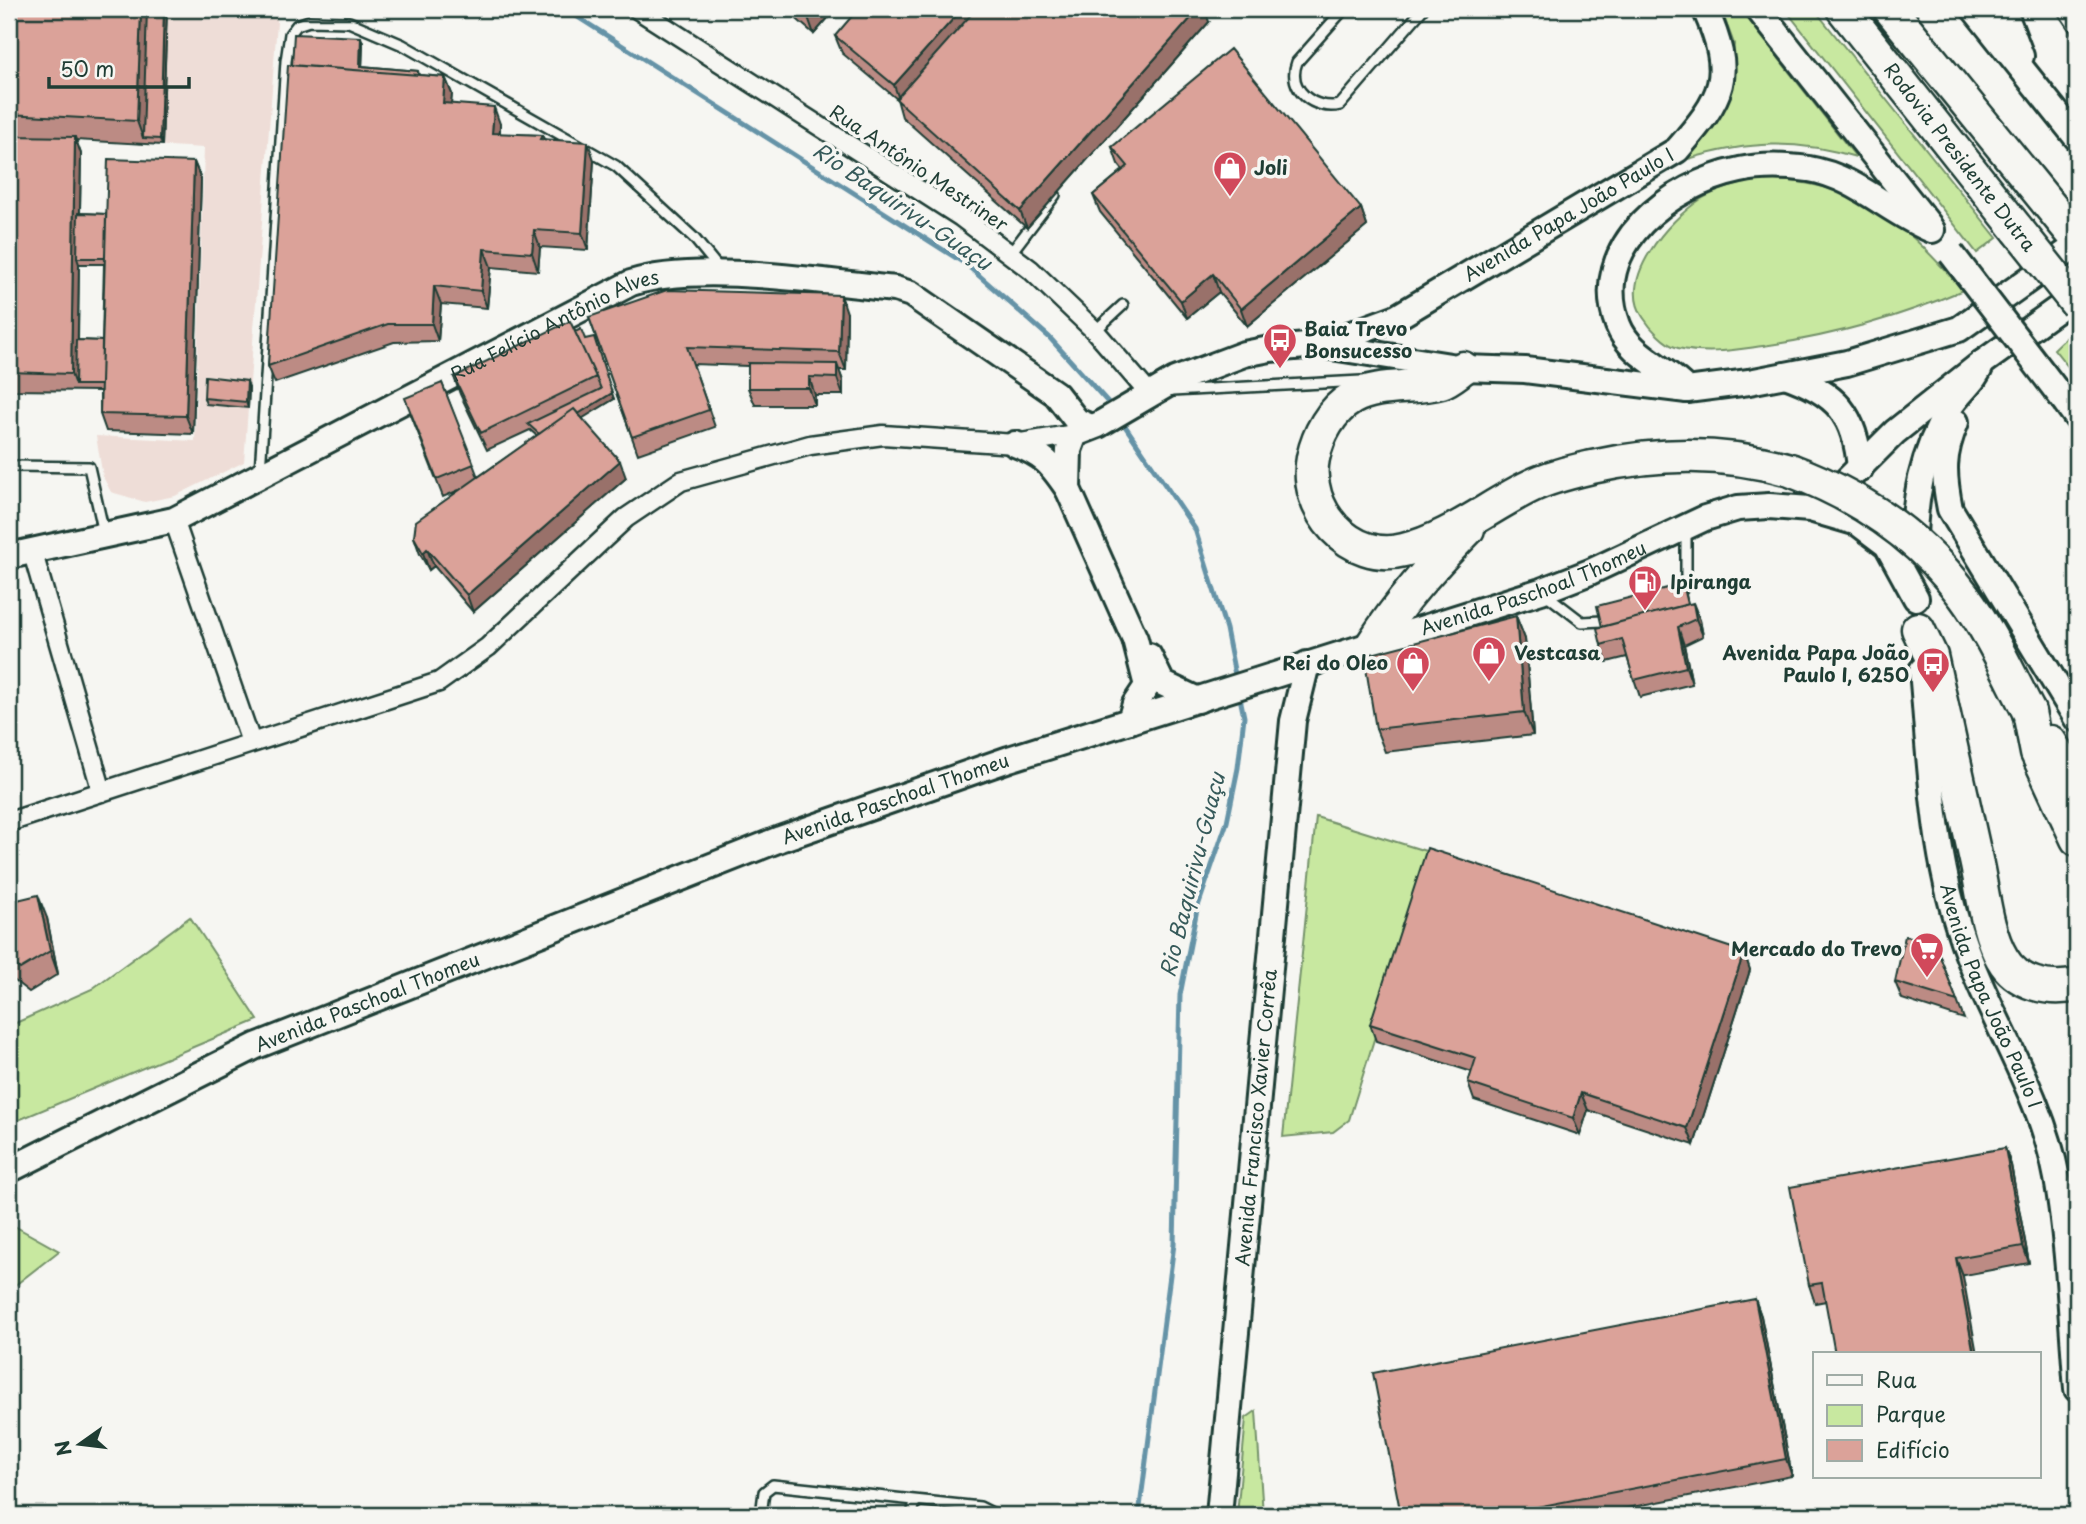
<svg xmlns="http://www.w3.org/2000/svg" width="2086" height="1524" font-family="'Playpen Sans',sans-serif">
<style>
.built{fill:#eeddd7}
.green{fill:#c8e8a0;stroke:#74926a;stroke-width:2}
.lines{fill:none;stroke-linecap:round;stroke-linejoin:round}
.stream{stroke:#6593a7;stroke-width:5}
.lane-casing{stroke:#1f3d34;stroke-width:14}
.street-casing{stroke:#1f3d34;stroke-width:23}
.secondary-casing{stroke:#1f3d34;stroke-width:30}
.highway-casing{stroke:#1f3d34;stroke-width:37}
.lane{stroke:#f6f6f2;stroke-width:9}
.street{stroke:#f6f6f2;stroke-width:18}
.secondary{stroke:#f6f6f2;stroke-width:24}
.highway{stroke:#f6f6f2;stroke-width:32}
.secondary-bridge-casing{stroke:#1f3d34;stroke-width:30;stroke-linecap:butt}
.highway-bridge-casing{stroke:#1f3d34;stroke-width:37;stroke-linecap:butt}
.secondary-bridge{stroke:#f6f6f2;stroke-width:24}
.highway-bridge{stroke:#f6f6f2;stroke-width:32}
.wall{fill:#bc8b84;stroke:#1f3d34;stroke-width:2;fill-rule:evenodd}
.shaded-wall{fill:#99716b;stroke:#1f3d34;stroke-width:2}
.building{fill:#dba299;stroke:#1f3d34;stroke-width:2}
.labels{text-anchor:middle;stroke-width:7;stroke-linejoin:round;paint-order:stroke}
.street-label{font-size:19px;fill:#1f3d34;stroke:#f6f6f2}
.poi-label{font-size:19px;font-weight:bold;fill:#1f3d34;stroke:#f6f6f2;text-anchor:start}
.water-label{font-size:21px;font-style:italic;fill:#365a5a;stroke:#f6f6f2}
</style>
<rect width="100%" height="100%" fill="#f6f6f2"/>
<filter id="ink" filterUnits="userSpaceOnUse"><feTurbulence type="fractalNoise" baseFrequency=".0143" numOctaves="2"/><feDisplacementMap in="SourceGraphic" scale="14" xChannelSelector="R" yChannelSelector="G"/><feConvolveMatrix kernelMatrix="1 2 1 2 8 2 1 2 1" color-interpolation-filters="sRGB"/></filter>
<g filter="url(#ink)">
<path class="built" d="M9,9h269l-34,453 -69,34 -30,6 -34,-10 -8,-15 -7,-41 99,5 9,-293 -195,-11z"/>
<path class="green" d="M1721,9h19l116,148c-61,-18 -107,-16 -168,2l42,-67 4,-48z
M1785,9h29l183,229 -20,15z
M1756,179c104,2 141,37 207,111 -65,28 -130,46 -200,56 -30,4 -55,9 -85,2 -13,-3 -28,-20 -35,-31 -26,-39 26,-97 58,-118 15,-10 38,-14 55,-20z
M2075,329l2,5v44l-23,-29z
M1316,817l116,36 -83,267 -16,12 -50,5z
M190,917l68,103 -249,104v-98l83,-37z
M9,1223l50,28 -50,39z
M1256,1411l7,104h-26l9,-97z"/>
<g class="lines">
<path class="stream" d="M565,9l402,256 82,72 65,72
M1121,420l74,109 31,100 10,51
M1139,1515l35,-271 6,-249 17,-86 30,-87 11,-54 6,-51 -5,-24"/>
<g class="lane-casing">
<path id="lane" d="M1344,9l-47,53c-11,28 18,49 43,43l83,-96
M2062,9l15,22
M1010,254l45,-59
M1095,331l28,-26
M1172,391l189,-10
M12,466l77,1 15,66
M260,472l26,-411 4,-27 7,-9 12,-4 40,1 54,23 213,121 78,72 27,33
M1682,590l4,-9v-51
M1543,592l39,30 20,-1
M761,1515l3,-23 9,-7 207,22 16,8
M912,1515l3,-14"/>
</g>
<g class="street-casing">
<path id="street" d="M637,9l324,208 70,53 64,61 56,65
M174,520l77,222
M32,550l70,242
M9,822l430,-140 49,-35 138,-129 55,-37 129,-36 73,-10 132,9 60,-10"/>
</g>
<g class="secondary-casing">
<g id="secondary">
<path d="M1758,9l171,216"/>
<path d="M1974,9l103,129"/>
<path d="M2003,9l18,47"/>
<path id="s1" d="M1324,344l73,-27 280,-167c47,-54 58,-73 28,-141"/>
<path d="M1785,375c52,18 71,40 75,94"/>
<path d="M1687,390c-21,-23 -57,-34 -69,-65 -30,-79 53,-141 122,-155 22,-5 47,-4 69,-1 48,8 80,44 123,61"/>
<path d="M2066,403l11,15"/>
<path d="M1956,422c-14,33 -13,52 -6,87l127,210"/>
<path d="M1015,444c29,11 36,20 53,45"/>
<path d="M1826,501l69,-69 87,-69 95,-68"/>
<path d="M1914,554c-1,-54 8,-101 36,-147 10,-16 26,-26 32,-44"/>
<path id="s2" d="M9,556l165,-36 457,-237c67,-22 192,-1 264,6l16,5 145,100 21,27 14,6"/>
<path d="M1149,656l13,27 36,17"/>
<path id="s3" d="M1922,670c8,87 10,178 38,262 27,84 81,158 97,246 12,69 14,142 20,211"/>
<path d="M1130,721l5,-17 12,-18 -12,-47 -67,-150 1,-39 6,-16 23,-9 77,-45 69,-26 26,-5 49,-4 144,23 62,2 162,20 62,-8 98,-19 112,-34 118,-84"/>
<path id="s4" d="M9,1170l247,-124 524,-207 229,-80 532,-168 49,-19 115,-54 33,-10 31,-2 41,3 48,14 29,22 29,53"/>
<path id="s5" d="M1219,1515l74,-794 14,-57"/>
</g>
</g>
<g class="highway-casing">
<path id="highway" d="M1843,9l175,221
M1890,9l187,230
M1463,368c-7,5 -15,12 -22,14 -28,8 -62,1 -89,16 -21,12 -34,37 -39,60 -10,51 37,106 91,92 46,-11 85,-44 127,-64 18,-9 40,-14 61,-19 67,-15 131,-16 198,3
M1918,629l13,27c15,68 30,136 45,204 7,31 10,71 26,98 15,27 48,33 75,27
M1372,645c28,-44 60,-79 96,-116
M2029,712l8,41 40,86
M2050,742l27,42"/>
</g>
<use href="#lane" class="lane"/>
<use href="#street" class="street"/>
<use href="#secondary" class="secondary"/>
<use href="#highway" class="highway"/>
<g class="secondary-bridge-casing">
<path id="secondary-bridge" d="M1951,253l115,150"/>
</g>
<g class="highway-bridge-casing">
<path id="highway-bridge" d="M2018,230l59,74
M1790,470c70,26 129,65 174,126 26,35 45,78 65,116"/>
</g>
<use href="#secondary-bridge" class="secondary-bridge"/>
<use href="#highway-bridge" class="highway-bridge"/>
</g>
<path class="wall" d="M9,9h158l-5,136 -86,-5 5,14 -1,59 26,1 88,-52 7,17 -8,255 -87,-3 -6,-17v-23l-91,-1zM79,264h25l-2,77 -24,-1z
M790,9h46l-22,25 -22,-19z
M1209,22l-182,206 -125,-111 -5,-18 -55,-46 -7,-17z
M363,43l-1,23 56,5 1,4 26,2 7,17 -1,10 49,20v10l42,1 2,4 50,21 -6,90 -48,-3 -2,24 -47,-4 -4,41 -46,-4 -3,37 -44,1 -119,41 -7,-17 24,-301z
M1112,147l249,61 6,18 -120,100 -28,-34 -32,26 -87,-106 -7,-17 30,-25 -5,-6z
M847,313l-1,57h-7l4,11v14h-28v10h-60l-7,-17v-22l-55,-2 22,63 -77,27 -49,-137z
M585,339l29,60 -32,19 44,60 -153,134 -39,-46 -5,4 -9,-16 -6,-17 45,-47 -16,7 -32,-82 31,-32 36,94 59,-41 -7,-6 -43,20 -27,-56 -6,-17z
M249,387l-1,21 -42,-4 -2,-6z
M1685,590l3,14 12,16 3,16 -19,9 8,39 -52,13 -13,-40 -20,5 -6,-17 1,-18z
M1516,616l9,23 8,96 -148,17 -9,-23z
M9,902l38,16 11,56 -29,18 -18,-14 -2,-5z
M1934,941l30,78 -62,-20 -7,-17z
M1744,952l6,18 -56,175 -106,-35 -8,25 -106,-35 -6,-17 4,-11 -96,-31 -6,-17z
M2005,1148l6,17 18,98 -214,40 -6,-18z
M1755,1299l6,17 31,160 -201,39h-190z"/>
<path class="shaded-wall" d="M141,9h9l-7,129 -6,-17z
M164,9h3l-5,136 -2,-6z
M815,9h21l-22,25 -6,-17z
M962,9h22l-84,93 -6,-17z
M1199,9h6l4,13 -182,206 -7,-17z
M361,37l2,6 -1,29 -2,-6z
M445,77l7,17 -3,27 -6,-18z
M494,107l6,17 -1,27 -7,-18z
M75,137l6,17 -2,104h-2l2,6 -2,121h-2l-4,-11z
M588,142l6,18 -6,90 -6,-17z
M194,162l7,17 -8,255 -7,-18z
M1361,208l6,18 -120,100 -6,-17z
M534,230l6,17 -2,24 -6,-18z
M484,249l7,18 -4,41 -6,-17z
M1213,274l6,18 -32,26 -6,-17z
M434,286l7,18 -3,37 -6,-17z
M841,295l6,18 -1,57 -7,-18z
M594,337l20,62 -70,43 -2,-6 70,-43z
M837,364l6,17v14l-6,-17z
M809,377l6,18v10l-6,-17z
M247,381l2,6 -1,21 -2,-6z
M620,461l6,17 -153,134 -6,-17z
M427,549l7,17 -5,4 -6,-17z
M1693,603l7,17 3,16 -7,-17z
M1516,616l9,23 8,96 -9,-23z
M1678,627l6,18 8,39 -6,-17z
M38,895l9,23 11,56 -8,-23z
M1744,952l6,18 -56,175 -7,-17z
M1581,1093l7,17 -8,25 -7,-17z
M2005,1148l6,17 18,98 -6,-17z
M1956,1258l7,18 14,78h-3z
M1755,1299l6,17 31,160 -6,-17z"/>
<path class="building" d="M9,9h132l-4,112 -128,-7z
M147,9h17l-4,130 -17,-1z
M798,9h17l-7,8z
M858,9h104l-68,76 -59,-49z
M976,9h223l-179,202 -124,-112z
M294,34l67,3 -1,29 58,5v4l-126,-10z
M1230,49l131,159 -120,101 -28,-35 -32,27 -88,-106 35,-29 -16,-19z
M288,65l157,12 -2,26 51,4 -2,26 50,2 -2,4 48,3 -6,91 -48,-3 -2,23 -48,-4 -3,42 -47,-5 -2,38h-44l-120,42z
M9,136l66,1 -4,237 -62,-2z
M108,159l86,3 -8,254 -86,-2z
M78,213l28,1 -1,44h-28z
M667,290l174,5 -2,57 -152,-5 22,63 -77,27 -43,-120z
M570,321l26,56 -115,56 -27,-56z
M581,329l4,10 9,-2 18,56 -34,21 -4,-5 -35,25 -11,-10 73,-35 -5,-12 -21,-45z
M76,340l26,1 -1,44h-26z
M748,363l89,1v14l-28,-1v11h-61z
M205,376l42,5 -1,21 -42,-4z
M442,383l32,81 -37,15 -32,-81z
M574,409l46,52 -153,134 -40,-46 -4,4 -9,-16 2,-16z
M1683,584l5,20 -86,23 -5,-21z
M1693,603l3,16 -18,8 8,40 -52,13 -12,-41 -21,6 -4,-17z
M1516,616l8,96 -148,17 -12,-73z
M1427,848l317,104 -57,176 -106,-35 -8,25 -105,-35 8,-25 -106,-34z
M38,895l12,56 -30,18 -11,-9v-58z
M1905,936l29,5 23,60 -62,-19z
M2005,1148l18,98 -67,12 18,96h-139l-13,-71 -13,2 -19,-98z
M1755,1299l31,160 -291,56h-94l-28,-142z"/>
</g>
<defs>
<g id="shop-pin" transform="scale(1.75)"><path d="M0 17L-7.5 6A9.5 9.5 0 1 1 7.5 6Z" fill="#d1495b" stroke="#f6f6f2"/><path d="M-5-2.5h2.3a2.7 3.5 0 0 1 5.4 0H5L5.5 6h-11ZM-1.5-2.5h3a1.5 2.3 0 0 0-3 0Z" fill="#fff"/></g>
<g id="bus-pin" transform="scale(1.75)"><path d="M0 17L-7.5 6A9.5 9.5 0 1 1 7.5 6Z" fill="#d1495b" stroke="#f6f6f2"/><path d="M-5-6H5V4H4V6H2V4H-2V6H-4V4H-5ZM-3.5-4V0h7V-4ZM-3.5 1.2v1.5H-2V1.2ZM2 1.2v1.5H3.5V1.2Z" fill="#fff"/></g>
<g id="fuel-pin" transform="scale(1.75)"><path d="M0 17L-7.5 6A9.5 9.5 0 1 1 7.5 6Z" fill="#d1495b" stroke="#f6f6f2"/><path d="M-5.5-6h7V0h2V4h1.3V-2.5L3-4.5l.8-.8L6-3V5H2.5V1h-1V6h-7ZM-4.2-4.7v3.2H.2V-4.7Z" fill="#fff"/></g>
<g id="supermarket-pin" transform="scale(1.75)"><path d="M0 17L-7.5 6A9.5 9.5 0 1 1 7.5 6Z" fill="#d1495b" stroke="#f6f6f2"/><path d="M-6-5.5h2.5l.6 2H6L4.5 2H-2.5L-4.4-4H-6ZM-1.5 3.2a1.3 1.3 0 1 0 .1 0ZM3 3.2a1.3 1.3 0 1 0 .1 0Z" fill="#fff"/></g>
</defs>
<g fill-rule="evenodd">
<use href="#shop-pin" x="1230" y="168"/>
<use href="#bus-pin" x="1280" y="340"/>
<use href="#fuel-pin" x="1645" y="582"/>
<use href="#shop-pin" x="1489" y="653"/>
<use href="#shop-pin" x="1413" y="663"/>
<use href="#bus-pin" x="1933" y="664"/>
<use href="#supermarket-pin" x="1927" y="949"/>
</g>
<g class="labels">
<g class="street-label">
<text transform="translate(1960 157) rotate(52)" y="7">Rodovia Presidente Dutra</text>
<text transform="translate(919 168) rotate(34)" y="7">Rua Antônio Mestriner</text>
<text dy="7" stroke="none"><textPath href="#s1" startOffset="278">Avenida Papa João Paulo I</textPath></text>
<text dy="7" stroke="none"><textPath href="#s2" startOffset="597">Rua Felício Antônio Alves</textPath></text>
<text dy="7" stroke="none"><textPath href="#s4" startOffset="1634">Avenida Paschoal Thomeu</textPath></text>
<text dy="7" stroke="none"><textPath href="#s4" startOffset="962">Avenida Paschoal Thomeu</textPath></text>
<text dy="7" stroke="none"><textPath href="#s3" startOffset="336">Avenida Papa João Paulo I</textPath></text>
<text dy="7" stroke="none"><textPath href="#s4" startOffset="396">Avenida Paschoal Thomeu</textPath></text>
<text dy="7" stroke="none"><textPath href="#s5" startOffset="399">Avenida Francisco Xavier Corrêa</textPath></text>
</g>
<g class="poi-label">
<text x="1254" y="175">Joli</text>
<text x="1304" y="336">Baia Trevo<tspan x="1304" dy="22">Bonsucesso</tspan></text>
<text x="1670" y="589">Ipiranga</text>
<text x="1514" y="660">Vestcasa</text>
<text x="1909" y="660" text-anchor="end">Avenida Papa João<tspan x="1909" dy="22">Paulo I, 6250</tspan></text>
<text x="1388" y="670" text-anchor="end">Rei do Oleo</text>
<text x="1902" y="956" text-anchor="end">Mercado do Trevo</text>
</g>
<g class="water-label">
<text transform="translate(902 207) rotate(34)" y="7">Rio Baquirivu-Guaçu</text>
<text transform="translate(1193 875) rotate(-76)" y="7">Rio Baquirivu-Guaçu</text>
</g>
</g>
<rect width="2086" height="1524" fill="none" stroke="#f6f6f2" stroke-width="35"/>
<rect x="18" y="18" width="2051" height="1489" fill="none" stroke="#1f3d34" stroke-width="2.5" filter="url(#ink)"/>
<rect x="1813" y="1352" width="228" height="126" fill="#f6f6f2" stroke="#a0aca6" stroke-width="2"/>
<rect x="1827" y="1375" width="35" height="10" fill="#f6f6f2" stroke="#a0aca6" stroke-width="2"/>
<text x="1876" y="1388" font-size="21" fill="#1f3d34">Rua</text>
<rect x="1827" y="1405" width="35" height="21" fill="#c8e8a0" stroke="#a0aca6" stroke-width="2"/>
<text x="1876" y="1422" font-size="21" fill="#1f3d34">Parque</text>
<rect x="1827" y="1440" width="35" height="21" fill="#dba299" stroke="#a0aca6" stroke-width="2"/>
<text x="1876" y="1458" font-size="21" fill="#1f3d34">Edifício</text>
<g transform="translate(80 1444) rotate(256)" stroke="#f6f6f2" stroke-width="5" paint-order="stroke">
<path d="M0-5L12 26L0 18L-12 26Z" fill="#1f3d34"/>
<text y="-10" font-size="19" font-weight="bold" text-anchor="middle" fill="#1f3d34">N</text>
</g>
<path d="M49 77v10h140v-10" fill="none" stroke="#1f3d34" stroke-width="3.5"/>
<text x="60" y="77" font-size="21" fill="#1f3d34" stroke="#f6f6f2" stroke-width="5" paint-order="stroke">50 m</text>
</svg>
